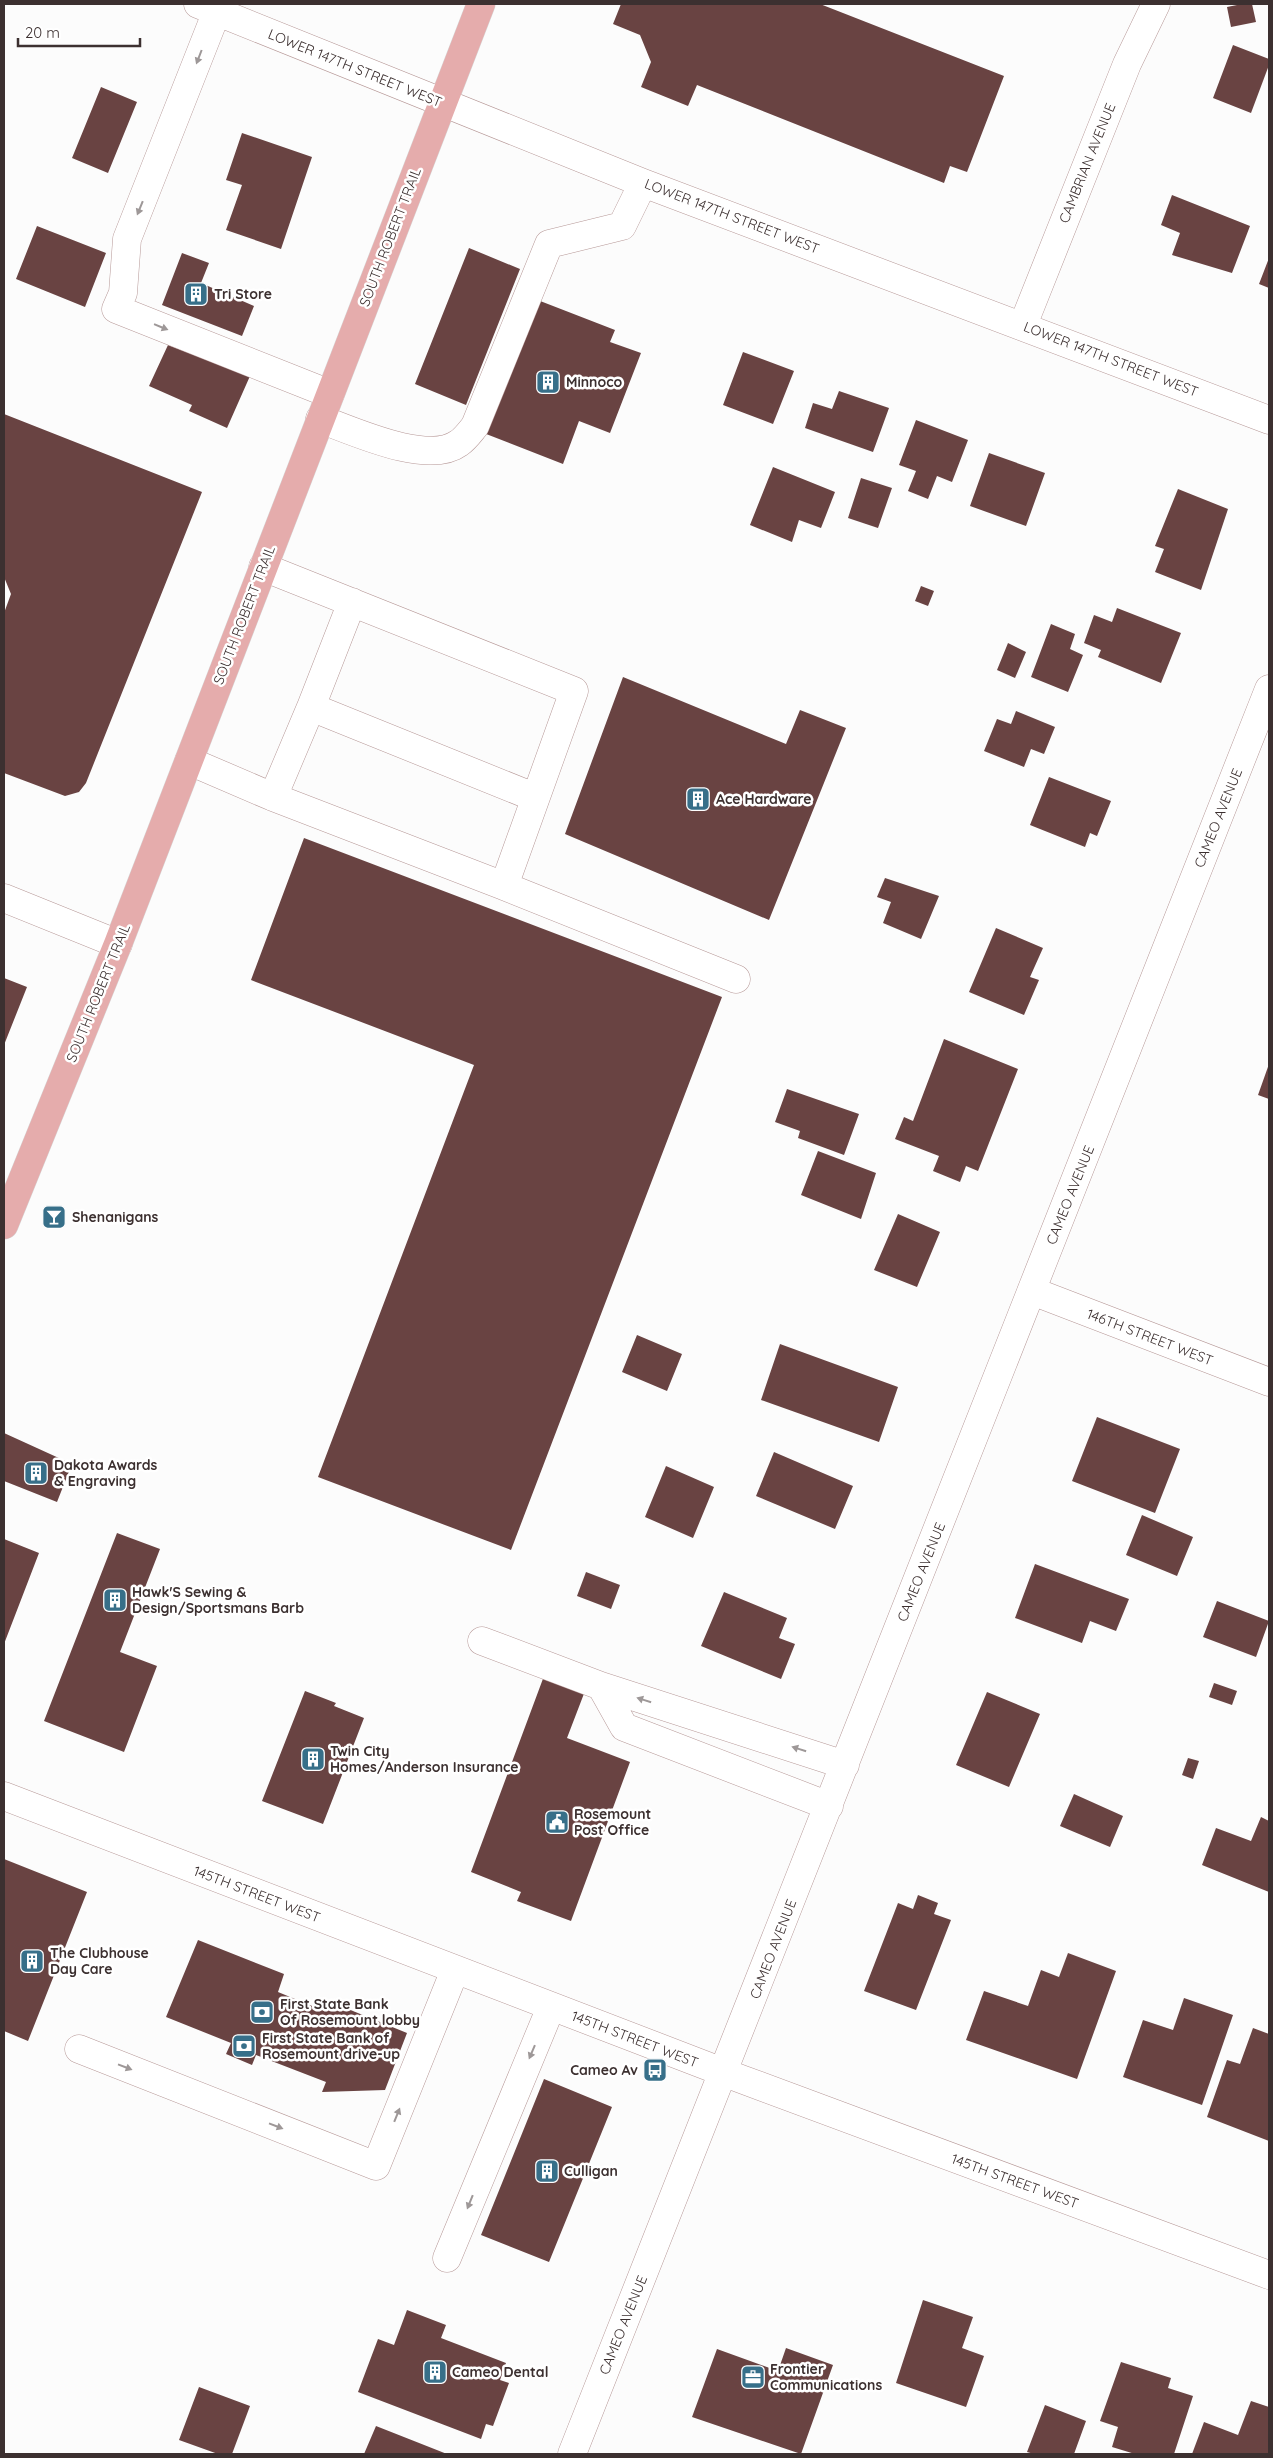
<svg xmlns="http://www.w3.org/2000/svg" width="1273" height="2458" font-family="Quicksand,sans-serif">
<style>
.building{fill:#694342}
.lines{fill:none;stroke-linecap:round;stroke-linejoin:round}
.minor-casing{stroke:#b79998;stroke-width:29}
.major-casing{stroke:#d8d6d6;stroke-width:29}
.minor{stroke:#fff;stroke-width:28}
.major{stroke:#e5acac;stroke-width:28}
.oneway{fill:#9e9898}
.labels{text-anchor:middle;stroke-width:5;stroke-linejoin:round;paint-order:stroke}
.street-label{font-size:14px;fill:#3c3030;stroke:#fff}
.poi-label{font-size:14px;font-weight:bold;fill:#3c3030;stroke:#fff;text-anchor:start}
</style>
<rect width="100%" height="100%" fill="#fcfcfc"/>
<path class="building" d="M621,4h199l184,72 -37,96 -17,-6 -6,17 -247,-98 -9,21 -47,-19 10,-25 -11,-27 -27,-11z
M1242,4h10l4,18 -25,5 -4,-20z
M1233,45l36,14v6l-18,48 -38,-15z
M101,87l36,15 -29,71 -36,-15z
M242,133l70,24 -31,92 -55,-19 16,-45 -16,-5z
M1172,195l78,31 -18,47 -60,-18 8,-22 -19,-8z
M37,226l69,27 -21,54 -69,-28z
M469,248l51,21 -54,136 -51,-21z
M182,253l27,10 -8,20 53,23 -12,30 -80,-31z
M1269,258v30l-10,-4z
M535,299l80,31 -5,12 31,11 -31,80 -31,-12 -16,43 -82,-32z
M168,345l82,31 -23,52 -38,-17 3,-6 -43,-19z
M743,352l51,19 -21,53 -50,-19z
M839,391l50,17 -16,44 -68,-24 8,-25 19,6z
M4,414l198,78 -116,291 -7,9 -14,4 -61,-23v-160l7,-19 -7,-17z
M916,420l52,20 -16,42 -15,-6 -9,23 -20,-8 8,-20 -17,-6z
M989,453l56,20 -19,53 -56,-20z
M773,467l62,25 -14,36 -22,-8 -7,22 -42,-17z
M861,478l31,10 -14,40 -30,-10z
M1178,489l50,20 -27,81 -46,-18 9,-23 -9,-3z
M921,586l13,5 -6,15 -13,-5z
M1117,608l64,25 -20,50 -63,-26 3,-7 -17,-7 10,-28 18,7z
M1051,624l24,10 -5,15 13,6 -15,37 -37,-15z
M1008,643l18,9 -11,26 -18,-8z
M623,677l163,67 14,-34 46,18 -77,192 -204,-86z
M1016,711l39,16 -11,27 -13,-5 -7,18 -40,-16 13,-32 14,5z
M1049,777l62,24 -14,35 -7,-3 -5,14 -55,-22z
M304,838l418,159 -211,553 -193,-73 156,-412 -223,-85z
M885,878l54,18 -18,43 -38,-16 8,-21 -14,-5z
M996,928l47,20 -13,29 9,3 -15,35 -55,-23z
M4,978l23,9 -23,58z
M944,1039l74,30 -40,102 -12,-5 -6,16 -27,-11 6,-15 -44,-17 9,-22 9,4z
M1269,1064v35l-11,-4z
M787,1089l72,25 -15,41 -46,-17 2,-7 -25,-9z
M818,1151l58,22 -15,46 -60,-24z
M898,1214l42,18 -23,55 -43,-17z
M637,1335l45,19 -15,37 -45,-19z
M780,1344l118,43 -19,55 -118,-42z
M1097,1417l83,32 -25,64 -83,-32z
M4,1433l68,31 -15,38 -53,-21z
M774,1452l79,34 -18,43 -79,-33z
M666,1466l48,21 -21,51 -48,-21z
M1142,1515l51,22 -16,39 -51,-21z
M117,1533l43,16 -40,103 37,14 -33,86 -80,-31z
M4,1539l35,14 -35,91z
M1035,1564l94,35 -13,32 -26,-10 -8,22 -67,-25z
M586,1572l34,13 -9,24 -34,-13z
M724,1592l63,26 -8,20 16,6 -14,35 -80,-33z
M1217,1601l52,20 -13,36 -53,-20z
M544,1676l41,15 -18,47 63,24 -59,159 -54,-20 4,-9 -50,-20z
M1214,1683l23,8 -5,14 -23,-8z
M305,1691l31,12 -2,3 30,12 -41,106 -61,-23z
M987,1692l53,22 -31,73 -53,-22z
M1188,1758l11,3 -6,18 -11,-4z
M1074,1794l49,22 -13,31 -50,-21z
M1261,1817l8,4v71l-67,-27 14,-37 35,13z
M4,1859l83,33 -59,149 -24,-10z
M918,1895l20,8 -4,11 17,6 -35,90 -52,-19 34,-88 15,6z
M198,1940l86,34 -6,18 39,16 4,-10 86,35 -22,57 -63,2 4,-10 -70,-27 -4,10 -26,-11 5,-11 -65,-26z
M1068,1953l48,18 -39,108 -111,-39 18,-49 44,15 13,-36 18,7z
M1184,1998l49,17 -31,90 -79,-28 20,-57 30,10z
M1253,2028l16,6v107l-62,-24 20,-57 13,4z
M544,2079l68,28 -63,155 -68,-27z
M923,2300l50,17 -11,31 22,8 -18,51 -70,-24z
M407,2310l39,15 -5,13 65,25 -6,17 9,3 -16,43 -7,-2 -5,15 -123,-47 20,-53 16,6z
M786,2348l47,17 -32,89 -109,-37 25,-68 61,22z
M1121,2362l50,16 -3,10 25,8 -19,58h-39l-23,-7 6,-20 -18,-6z
M199,2387l51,19 -18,48h-14l-39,-14z
M1251,2401l18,6v47h-77l12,-32 34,13z
M1045,2405l41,16 -12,33h-40l-7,-2z
M376,2426l71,28h-83z"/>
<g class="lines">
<g class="minor-casing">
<path id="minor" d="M198,4l445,179 626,237
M216,4l1,7 -90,228 -4,54 -7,16 214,85
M1023,325l104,-261 29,-60
M320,419c33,12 108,47 139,24 6,-4 11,-11 16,-17l74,-182 73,-18 21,-43
M352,602l-41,105 223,90
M189,761l84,36 231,89 70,-195 -311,-124
M273,797l38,-90
M504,886l232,93
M4,898l114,46
M1032,1291l237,91
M482,1641l119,45 244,79
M601,1686l23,41 205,79
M4,1796l737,283 528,196
M79,2049l297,117 79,-196
M447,2258l104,-251
M572,2454l697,-1765"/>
</g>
<g class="major-casing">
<path id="major" d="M4,1225l114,-281 363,-940"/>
</g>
<use href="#minor" class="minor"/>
<use href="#major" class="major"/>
</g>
<defs><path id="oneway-solid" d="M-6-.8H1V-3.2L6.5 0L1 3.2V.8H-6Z" transform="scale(1.25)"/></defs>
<g class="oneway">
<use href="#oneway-solid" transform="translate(199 57) rotate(111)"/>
<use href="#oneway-solid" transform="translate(140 208) rotate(112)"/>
<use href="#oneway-solid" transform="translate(161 327) rotate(22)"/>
<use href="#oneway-solid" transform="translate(644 1700) rotate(-162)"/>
<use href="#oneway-solid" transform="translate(799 1749) rotate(-162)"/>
<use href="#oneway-solid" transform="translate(532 2052) rotate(113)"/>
<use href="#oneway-solid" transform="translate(125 2067) rotate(21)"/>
<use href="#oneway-solid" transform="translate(397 2115) rotate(-68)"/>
<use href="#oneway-solid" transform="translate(276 2126) rotate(21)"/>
<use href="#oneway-solid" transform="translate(470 2202) rotate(112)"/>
</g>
<defs>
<g id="building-square" transform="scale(1.25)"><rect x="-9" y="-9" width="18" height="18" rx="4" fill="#376f89" stroke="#fff"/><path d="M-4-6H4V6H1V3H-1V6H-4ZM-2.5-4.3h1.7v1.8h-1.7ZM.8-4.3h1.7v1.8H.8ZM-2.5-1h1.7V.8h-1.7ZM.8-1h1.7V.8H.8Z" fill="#fff"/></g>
<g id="bar-square" transform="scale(1.25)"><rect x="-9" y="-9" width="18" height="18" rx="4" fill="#376f89" stroke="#fff"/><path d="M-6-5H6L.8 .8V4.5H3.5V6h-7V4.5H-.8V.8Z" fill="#fff"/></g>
<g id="civic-square" transform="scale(1.25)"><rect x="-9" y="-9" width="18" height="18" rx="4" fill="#376f89" stroke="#fff"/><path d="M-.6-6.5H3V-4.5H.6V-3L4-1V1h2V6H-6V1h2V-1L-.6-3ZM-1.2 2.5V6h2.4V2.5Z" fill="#fff"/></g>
<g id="bank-square" transform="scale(1.25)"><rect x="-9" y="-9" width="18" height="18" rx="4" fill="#376f89" stroke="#fff"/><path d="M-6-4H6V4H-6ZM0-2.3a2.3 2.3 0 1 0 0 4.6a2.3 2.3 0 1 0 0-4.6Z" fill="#fff"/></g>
<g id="bus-square" transform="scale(1.25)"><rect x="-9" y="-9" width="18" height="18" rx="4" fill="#376f89" stroke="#fff"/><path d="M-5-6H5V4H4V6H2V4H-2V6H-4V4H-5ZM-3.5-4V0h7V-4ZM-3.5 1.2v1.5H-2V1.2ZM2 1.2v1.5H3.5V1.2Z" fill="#fff"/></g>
<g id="office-square" transform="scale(1.25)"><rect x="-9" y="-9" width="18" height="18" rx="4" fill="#376f89" stroke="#fff"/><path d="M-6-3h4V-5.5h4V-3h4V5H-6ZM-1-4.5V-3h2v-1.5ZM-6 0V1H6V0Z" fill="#fff"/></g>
</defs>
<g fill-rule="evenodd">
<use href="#building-square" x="196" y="294"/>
<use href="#building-square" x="548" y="382"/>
<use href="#building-square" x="698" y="799"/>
<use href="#bar-square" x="54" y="1217"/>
<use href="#building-square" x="36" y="1473"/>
<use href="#building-square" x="115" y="1600"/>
<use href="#building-square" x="313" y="1759"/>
<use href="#civic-square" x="557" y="1822"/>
<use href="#building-square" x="32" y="1961"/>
<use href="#bank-square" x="262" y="2012"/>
<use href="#bank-square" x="244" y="2046"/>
<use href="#bus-square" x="655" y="2070"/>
<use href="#building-square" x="547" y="2171"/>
<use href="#building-square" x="435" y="2372"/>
<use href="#office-square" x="753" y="2377"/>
</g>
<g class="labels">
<g class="street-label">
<text transform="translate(355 68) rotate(22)" y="5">LOWER 147TH STREET WEST</text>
<text transform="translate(1087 163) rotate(-68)" y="5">CAMBRIAN AVENUE</text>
<text transform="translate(732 216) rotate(21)" y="5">LOWER 147TH STREET WEST</text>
<text transform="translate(390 237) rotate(-69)" y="5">SOUTH ROBERT TRAIL</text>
<text transform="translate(1111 359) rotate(21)" y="5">LOWER 147TH STREET WEST</text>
<text transform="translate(244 615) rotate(-69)" y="5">SOUTH ROBERT TRAIL</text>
<text transform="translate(1218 818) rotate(-68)" y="5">CAMEO AVENUE</text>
<text transform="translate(98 993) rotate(-68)" y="5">SOUTH ROBERT TRAIL</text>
<text transform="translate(1070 1195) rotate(-68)" y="5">CAMEO AVENUE</text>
<text transform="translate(1150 1337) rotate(21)" y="5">146TH STREET WEST</text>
<text transform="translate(921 1572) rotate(-68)" y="5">CAMEO AVENUE</text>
<text transform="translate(257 1894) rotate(21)" y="5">145TH STREET WEST</text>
<text transform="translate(773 1949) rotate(-69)" y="5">CAMEO AVENUE</text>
<text transform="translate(635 2039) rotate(21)" y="5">145TH STREET WEST</text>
<text transform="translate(1015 2181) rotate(20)" y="5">145TH STREET WEST</text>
<text transform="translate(623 2325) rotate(-68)" y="5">CAMEO AVENUE</text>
</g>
<g class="poi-label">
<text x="214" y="299">Tri Store</text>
<text x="566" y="387">Minnoco</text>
<text x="716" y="804">Ace Hardware</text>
<text x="72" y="1222">Shenanigans</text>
<text x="54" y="1470">Dakota Awards<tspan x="54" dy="16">&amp; Engraving</tspan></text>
<text x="132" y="1597">Hawk'S Sewing &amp;<tspan x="132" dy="16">Design/Sportsmans Barb</tspan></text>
<text x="330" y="1756">Twin City<tspan x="330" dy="16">Homes/Anderson Insurance</tspan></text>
<text x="574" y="1819">Rosemount<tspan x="574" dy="16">Post Office</tspan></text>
<text x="50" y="1958">The Clubhouse<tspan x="50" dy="16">Day Care</tspan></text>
<text x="280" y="2009">First State Bank<tspan x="280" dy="16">Of Rosemount lobby</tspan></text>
<text x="262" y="2043">First State Bank of<tspan x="262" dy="16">Rosemount drive-up</tspan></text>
<text x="638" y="2075" text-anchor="end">Cameo Av</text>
<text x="564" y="2176">Culligan</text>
<text x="770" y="2374">Frontier<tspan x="770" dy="16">Communications</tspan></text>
<text x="452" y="2377">Cameo Dental</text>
</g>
</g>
<rect width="1273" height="2458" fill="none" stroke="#3c3030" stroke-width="10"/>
<path d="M18 38v8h122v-8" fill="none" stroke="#3c3030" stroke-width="2.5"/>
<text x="25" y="38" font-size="15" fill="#3c3030" stroke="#ffffff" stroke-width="4" paint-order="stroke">20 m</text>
</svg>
